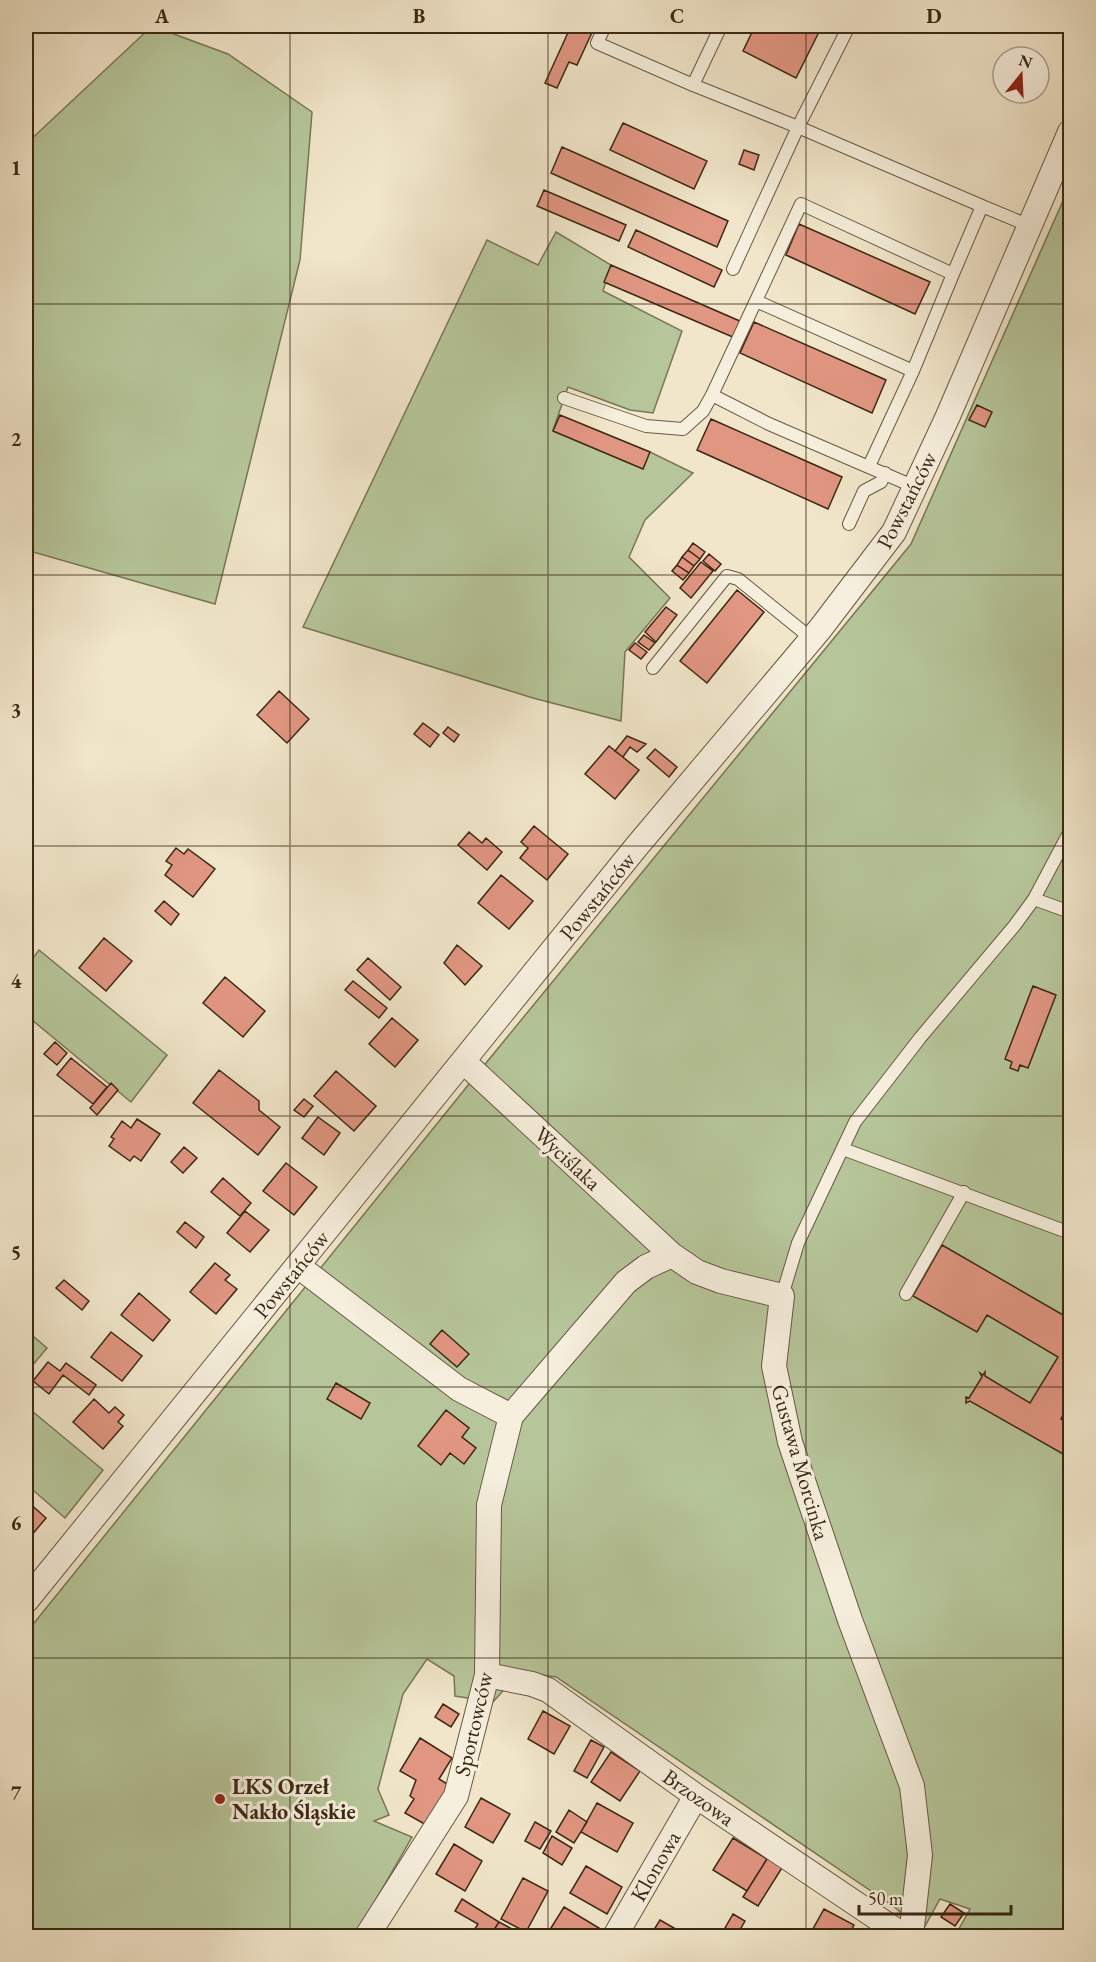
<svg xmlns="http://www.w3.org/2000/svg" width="1096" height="1962" font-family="'EB Garamond',serif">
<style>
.green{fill:#b6c69a;stroke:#787757;stroke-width:1.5}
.building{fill:#e19682;stroke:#3b2814;stroke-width:1.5}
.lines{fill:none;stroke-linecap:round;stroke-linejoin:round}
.service-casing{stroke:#685842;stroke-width:14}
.minor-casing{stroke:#685842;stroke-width:26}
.service{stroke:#f6efdd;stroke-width:12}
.minor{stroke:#f6efdd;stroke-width:24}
.grid{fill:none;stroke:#3b2814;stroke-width:1.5;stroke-opacity:0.55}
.poi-dot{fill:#8f2418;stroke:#f6efdd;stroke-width:2}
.labels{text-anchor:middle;stroke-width:6;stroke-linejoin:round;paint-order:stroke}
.street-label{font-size:22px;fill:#3b2814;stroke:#f6efdd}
.poi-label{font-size:22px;font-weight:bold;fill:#3b2814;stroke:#f6efdd;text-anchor:start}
.neatline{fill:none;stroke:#3b2814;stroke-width:2}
.grid-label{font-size:20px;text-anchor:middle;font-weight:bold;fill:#3b2814}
</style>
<rect width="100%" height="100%" fill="#f1e6ca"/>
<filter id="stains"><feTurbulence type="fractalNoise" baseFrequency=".00333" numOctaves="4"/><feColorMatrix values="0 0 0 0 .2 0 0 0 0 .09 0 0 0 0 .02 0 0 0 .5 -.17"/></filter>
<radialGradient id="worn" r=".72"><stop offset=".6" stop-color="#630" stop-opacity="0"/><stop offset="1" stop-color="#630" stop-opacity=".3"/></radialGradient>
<path class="green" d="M152,26l76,28 84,58 -12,148 -85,344 -189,-54v-406z
M1070,185v1751h-115l15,-27 -30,-10 -17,31 11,6h-12v-6l-29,-24 -337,-229 -36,-5 -27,30 -38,-6 -1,-20 -27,-17 -24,35 -25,95 11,26 -15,6 38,16 -57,99h-329v-130l5,-9 -5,-4v-160l460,-570 425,-519z
M556,232l55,33 -8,26 79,40 -29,82 -23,-3 -62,-23 -15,43 97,22 43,21 -48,47 -16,37 41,41 -45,54 -4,69 -88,-23 -230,-71 184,-387 51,25z
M39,950l128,105 -36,47 -105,-87v-48z
M26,1330l21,18 -21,25z
M26,1406l77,64 -38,48 -39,-34z"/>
<path class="building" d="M571,26h24l-18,39 -8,-3 -12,26 -12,-5z
M755,26h67l-26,52 -53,-27z
M623,123l84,38 -13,28 -84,-39z
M562,147l166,74 -11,26 -166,-74z
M744,150l15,5 -5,15 -15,-6z
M544,190l82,35 -7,16 -82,-35z
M799,224l131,58 -15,32 -129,-59z
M636,230l86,40 -8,17 -86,-40z
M611,265l131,57 -7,16 -131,-56z
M754,322l132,58 -14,33 -132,-60z
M977,405l15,7 -7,15 -16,-7z
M560,415l90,37 -7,17 -90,-38z
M711,419l131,58 -14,32 -131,-59z
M693,543l12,9 -5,7 -12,-9z
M688,550l12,9 -6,7 -12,-9z
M709,554l12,10 -6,7 -12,-10z
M682,557l12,9 -5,7 -12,-8z
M701,562l12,9 -22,27 -11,-10z
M677,565l12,8 -6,7 -11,-9z
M737,590l27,22 -57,71 -27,-22z
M666,607l11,8 -21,27 -11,-10z
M644,635l11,8 -6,7 -11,-8z
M635,643l12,9 -6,7 -12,-9z
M279,691l30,28 -22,24 -30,-28z
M423,723l16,12 -9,12 -16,-13z
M448,727l11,8 -5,7 -11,-9z
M627,736l19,8 -9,8 -7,-5 -7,10 -8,-6z
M609,746l30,24 -24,29 -30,-25z
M655,749l22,18 -8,10 -22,-19z
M534,826l34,28 -21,26 -27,-22 8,-10 -7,-6z
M469,832l13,11 4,-5 16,14 -15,18 -29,-25z
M176,848l8,6 4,-5 27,20 -22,28 -28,-22 7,-10 -6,-4z
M501,875l32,26 -24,28 -31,-26z
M164,901l15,13 -8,11 -16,-14z
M104,938l28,23 -26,30 -27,-23z
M457,945l25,21 -17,19 -21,-22z
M368,958l33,29 -11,13 -33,-30z
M225,977l40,34 -22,26 -40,-34z
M353,981l34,27 -8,10 -34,-28z
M1033,986l23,9 -28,73 -8,-3 -2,6 -8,-3 2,-6 -7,-3z
M392,1018l26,22 -23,27 -26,-23z
M55,1042l12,11 -10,12 -13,-11z
M71,1058l36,29 -14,17 -36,-29z
M219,1070l40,31v9l21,17 -22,28 -65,-52z
M336,1071l40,35 -22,25 -40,-35z
M111,1083l7,7 -21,25 -7,-7z
M304,1099l9,7 -9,11 -10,-7z
M318,1117l22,16 -16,22 -22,-17z
M137,1119l23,15 -19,27 -7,-5 -4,5 -21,-15 5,-7 -3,-2 11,-16 9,7z
M184,1147l13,11 -14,15 -12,-11z
M286,1163l31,24 -23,28 -31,-24z
M223,1178l28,25 -11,13 -29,-24z
M245,1211l24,19 -19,22 -23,-19z
M185,1222l19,15 -8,11 -19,-16z
M942,1245l128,74v82l-9,18 9,5v34l-100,-57 -4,2v-6l3,1 13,-21 -2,-4 3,2 2,-3v4l45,27 28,-46 -71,-42 -10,17 -64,-36z
M215,1263l15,12 -5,5 12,9 -21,25 -26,-22z
M64,1280l25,21 -7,9 -26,-22z
M139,1293l31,27 -17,21 -32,-26z
M442,1330l27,24 -12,13 -27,-23z
M111,1332l31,24 -20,25 -31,-24z
M48,1362l12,9 6,-8 30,22 -7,10 -26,-20 -14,19 -16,-13z
M336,1383l34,20 -9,16 -34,-20z
M94,1399l15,14 6,-6 9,8 -6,7 5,4 -20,23 -30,-27z
M446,1410l23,18 -7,9 14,11 -12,16 -14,-11 -9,12 -23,-19z
M26,1500l20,18 -20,24z
M443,1704l16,10 -8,13 -16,-10z
M543,1711l27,15 -16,28 -26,-15z
M420,1738l32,20 -13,21 13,8 -24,39 -23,-13 9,-14 -4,-3 6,-16 -16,-9z
M591,1740l13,7 -17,31 -13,-7z
M611,1752l29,19 -20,30 -29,-19z
M481,1798l29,16 -17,29 -28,-16z
M597,1803l36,20 -16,29 -36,-20z
M569,1810l18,12 -13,21 -18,-11z
M535,1822l16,9 -11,18 -15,-8z
M552,1836l20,12 -10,17 -19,-12z
M733,1838l34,21 -20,32 -34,-21z
M454,1844l28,17 -17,30 -29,-17z
M770,1854l15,9 -27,43 -15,-9z
M586,1866l36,21 -15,27 -37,-21z
M523,1878l25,13 -22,41 -25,-13z
M462,1899l37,23 -9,14h-20l8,-12 -23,-13z
M950,1904l14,9 -9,13 -14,-9z
M564,1907l35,21 -5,8h-48z
M824,1909l30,16 -6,11h-39z
M733,1914l12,7 -8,14 -12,-7z
M660,1920l28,16h-38z
M499,1922l26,14h-35z"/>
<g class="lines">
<g class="service-casing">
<path id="service" d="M605,26l-8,17 96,42 28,-59
M693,85l105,42 51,-101
M982,206l48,20
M733,269l65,-142 184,79 -29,68
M756,301l157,70 -44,95
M712,395l57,29 146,63
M564,398l82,28 37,3 20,-18 9,-16 89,-191 152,70 -40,97
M849,524l15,-33 17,-9 4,-9
M653,668l74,-92 11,3 74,60
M1034,899l36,13
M843,1149l227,84
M906,1294l58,-102
M782,1296l16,-53 57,-121 65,-84 95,-113 19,-26 36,-68"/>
</g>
<g class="minor-casing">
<path id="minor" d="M464,1062l208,193
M298,1266l161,123 52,27 115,-134 20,-15 26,-12 25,17 24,9 61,15 -8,70 16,76 60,178 62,166 8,69 -9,81
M26,1601l611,-755 183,-217 74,-97 54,-116 122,-284
M487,1675l45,9 16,6 148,106 208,140
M367,1936l89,-140 31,-121 2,-170 22,-89
M615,1936l81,-140"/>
</g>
<use href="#service" class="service"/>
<use href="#minor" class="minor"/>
</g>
<path class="grid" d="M290,26v1910M548,26v1910M806,26v1910M26,304h1044M26,575h1044M26,846h1044M26,1116h1044M26,1387h1044M26,1658h1044"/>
<circle class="poi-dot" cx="220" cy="1799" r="6"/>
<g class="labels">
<g class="street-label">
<text transform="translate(906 500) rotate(-63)" y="8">Powstańców</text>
<text transform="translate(597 896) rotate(-51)" y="8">Powstańców</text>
<text transform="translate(568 1158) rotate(43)" y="8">Wyciślaka</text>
<text transform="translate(291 1274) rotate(-51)" y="8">Powstańców</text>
<text transform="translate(801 1462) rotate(74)" y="8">Gustawa Morcinka</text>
<text transform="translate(473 1724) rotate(-77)" y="8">Sportowców</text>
<text transform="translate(699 1797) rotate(35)" y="8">Brzozowa</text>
<text transform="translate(655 1866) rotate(-60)" y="8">Klonowa</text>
</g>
<g class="poi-label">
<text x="232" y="1794">LKS Orzeł<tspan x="232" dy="25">Nakło Śląskie</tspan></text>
</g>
</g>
<rect width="1096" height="1962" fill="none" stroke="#f1e6ca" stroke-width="66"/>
<g transform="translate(1021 75) rotate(18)"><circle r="28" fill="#f6efdd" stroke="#ab9f8d" stroke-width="1.5"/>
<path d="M0-4.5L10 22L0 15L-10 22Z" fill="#8f2418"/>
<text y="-9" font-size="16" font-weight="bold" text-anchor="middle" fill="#3b2814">N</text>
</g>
<path d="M859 1905v9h152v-9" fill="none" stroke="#3b2814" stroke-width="3"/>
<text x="868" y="1905" font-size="18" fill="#3b2814" stroke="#f6efdd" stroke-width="4.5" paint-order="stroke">50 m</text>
<rect x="33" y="33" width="1030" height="1896" class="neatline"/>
<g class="grid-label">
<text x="162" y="23">A</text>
<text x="419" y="23">B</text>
<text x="677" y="23">C</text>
<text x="934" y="23">D</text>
<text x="16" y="175">1</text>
<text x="16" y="446">2</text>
<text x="16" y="717">3</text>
<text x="16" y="988">4</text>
<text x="16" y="1259">5</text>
<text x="16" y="1530">6</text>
<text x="16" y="1800">7</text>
</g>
<rect width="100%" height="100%" filter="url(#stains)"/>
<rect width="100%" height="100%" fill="url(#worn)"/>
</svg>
